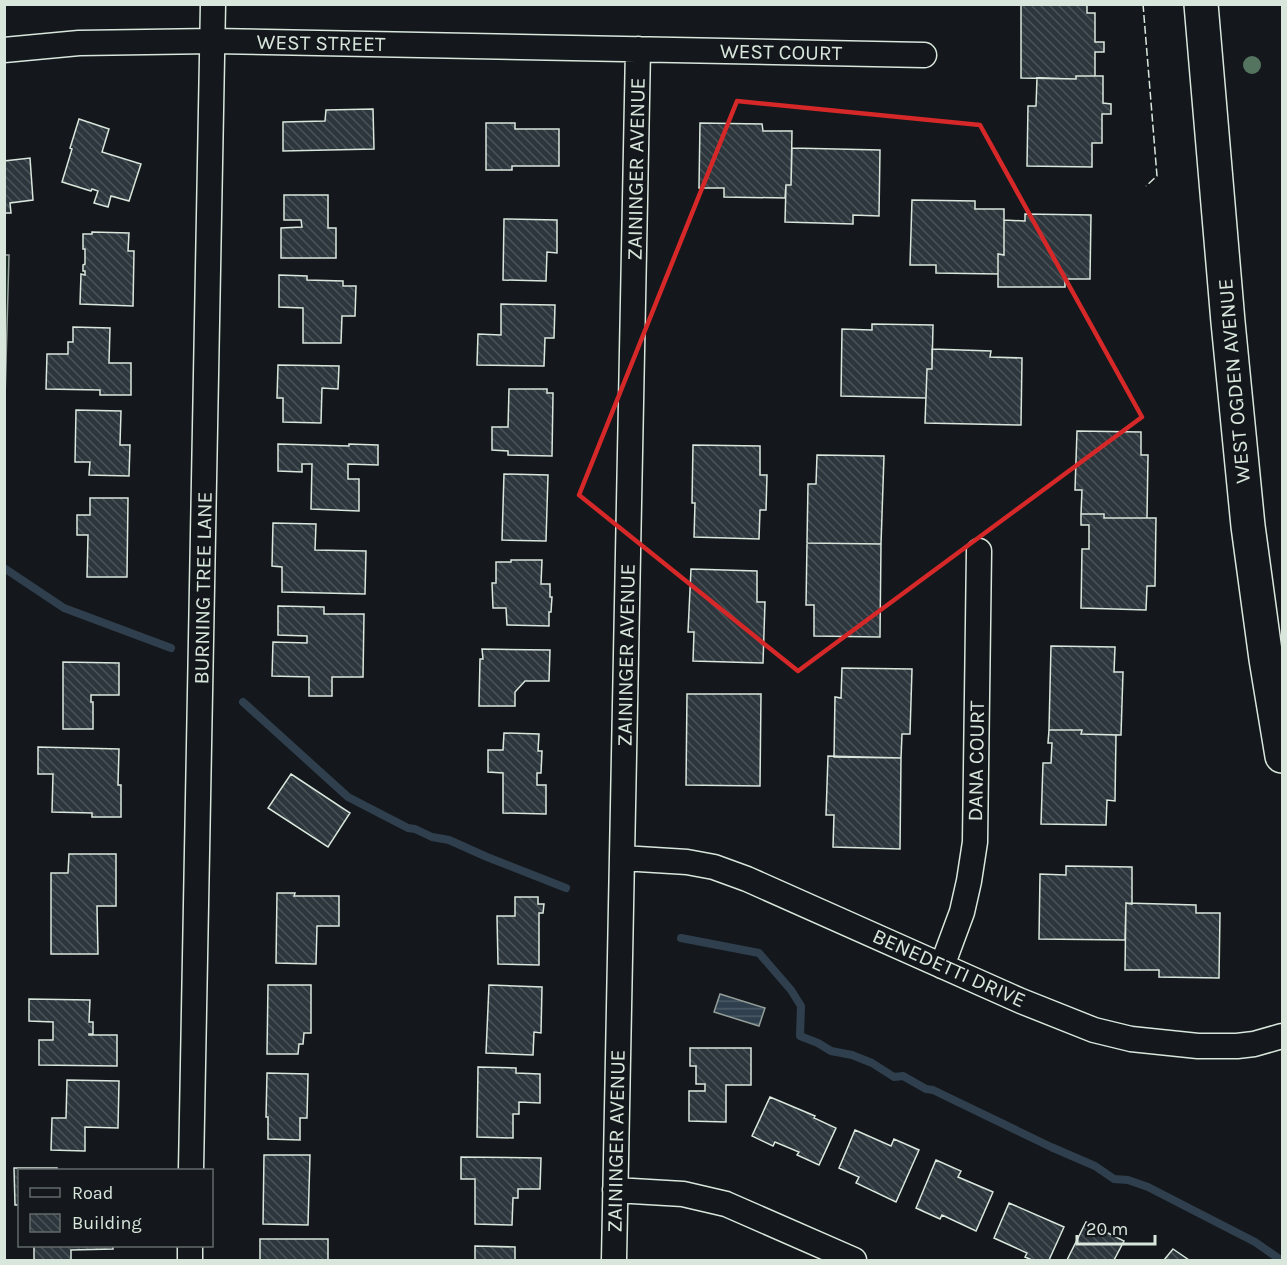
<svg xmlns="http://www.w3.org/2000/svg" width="1287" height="1265" font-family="Karla,sans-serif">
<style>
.green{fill:#1a2d24;stroke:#939e99;stroke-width:1.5}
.water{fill:url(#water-rules);stroke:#939e99;stroke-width:1.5}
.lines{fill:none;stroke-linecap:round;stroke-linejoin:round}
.stream{stroke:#2f3f4d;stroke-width:8}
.building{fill:url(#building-back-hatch);stroke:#d8e6dc;stroke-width:1.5}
.street-casing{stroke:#d8e6dc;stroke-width:27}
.primary-casing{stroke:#d8e6dc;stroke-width:36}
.street{stroke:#14181c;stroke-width:24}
.primary{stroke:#14181c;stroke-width:33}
.fence{stroke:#d8e6dc;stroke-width:1.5;stroke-dasharray:8 3;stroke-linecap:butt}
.tree{fill:#55745f}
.marked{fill:none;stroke:#d62828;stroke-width:4.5;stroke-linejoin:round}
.labels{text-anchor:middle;stroke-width:4.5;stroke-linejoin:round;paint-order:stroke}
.street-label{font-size:21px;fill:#d8e6dc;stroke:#14181c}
</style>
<defs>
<pattern id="water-rules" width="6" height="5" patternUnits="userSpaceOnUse" patternTransform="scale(1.5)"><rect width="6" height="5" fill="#2f3f4d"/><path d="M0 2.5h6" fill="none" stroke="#4c5b66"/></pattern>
<pattern id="building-back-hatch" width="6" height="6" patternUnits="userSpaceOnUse" patternTransform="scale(1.5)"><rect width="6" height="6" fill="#2c363c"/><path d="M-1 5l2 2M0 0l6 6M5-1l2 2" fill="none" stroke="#4a5358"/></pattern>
</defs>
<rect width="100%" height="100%" fill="#14181c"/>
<path class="green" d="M5,255h4l-4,144 -1,-144z"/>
<path class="water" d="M720,994l45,14 -6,18 -45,-14z"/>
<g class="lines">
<path class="stream" d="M4,568l60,40 107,40
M243,702l105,95 60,31 7,1 17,8 17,3 38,17 79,31
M681,938l78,15 32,37 10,16 -1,30 18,7 13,8 21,4 20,8 22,14 9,-1 23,13 7,1 118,57 44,19 19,13 14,1 20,7 107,55 26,18"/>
</g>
<path class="building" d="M1021,4h66v9h8v29h9v10h-9v24h-19v3l-55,-1z
M1076,76h27v27l8,1v10h-9v29h-10v24l-65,-1 1,-60h8l1,-28 39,1z
M373,109l1,40 -91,2v-29l42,-1 1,-11z
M79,119l30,10 -7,23 39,12 -12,37 -18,-5 -3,11 -14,-4 4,-12 -6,-2 -1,2 -29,-9 10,-33 -2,-1z
M486,123h29v6h44v37h-47v4h-26z
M700,123l62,1 1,7h29l-1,54h-5l-1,13 -61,-1v-9h-25z
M792,148l88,2 -1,66 -26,-1v9l-68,-2 1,-37h5z
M30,158l3,42 -23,3 1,10h-7v-52z
M284,195h44v33h8v30h-55v-30l21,-1 -1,-7h-17z
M912,200l63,1v8h29v46l-6,-1v20l-62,-1v-8h-26z
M1025,214l66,1 -1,64h-25v8h-67v-33l6,1v-35l21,1z
M504,219l53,1v33l-10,-1 -1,29 -43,-1z
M92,232l37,1 -1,18h6l-1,55 -53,-2 1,-30 4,1v-4h-2v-6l2,-1v-15h-2v-15h9z
M279,275l28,1v4l36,1v5h13l-1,30h-13l-1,27h-38v-35l-24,-1z
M501,304l54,1 -1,33h-9l-1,28 -67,-1 1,-31 23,1z
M872,324l61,1 -1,44h-5l-1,29 -85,-2 1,-67 30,1z
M73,327l37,1 -1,35h22v32h-31v-5l-54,-1 1,-35h21v-12h5z
M932,349l59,2 -1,6 32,1 -1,67 -96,-2 2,-54h5z
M278,365l61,1 -1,23 -16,-1 -1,35 -38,-1v-24h-6z
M509,389h38v4h6l-1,63 -44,-1v-4l-16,-1v-23h16z
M76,410l45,1 -1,34h10l-1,31 -40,-1 1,-13h-15z
M1077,431l64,1v23h7l-1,63h-43v-4h-23l1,-24h-7z
M278,444l71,2v-2l29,1v20l-30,-1v15h11v32l-48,-2 1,-45h-10v8l-24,-1z
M693,445l67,1v29h7l-1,35h-6l-1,29 -65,-2 1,-34h-3z
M817,455l67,1 -3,88 -74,-1 1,-59h8z
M504,474l44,1 -2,66 -44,-1z
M90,498h38l-1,79h-40l1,-42h-11v-20h13z
M1081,514h23v4h52l-1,68h-8l-1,24 -65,-2 1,-59h7v-24h-8z
M273,523l43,1 -1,26 51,1 -1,43 -83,-2v-25l-10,-1z
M807,543l74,1 -1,93 -66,-1v-31h-8z
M511,560h31l-1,24h9v13h2l-1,15h-2v14l-42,-1 -1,-17h-13l-1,-25h4v-21h15z
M691,569l66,2v31h8l-2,61 -70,-2 1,-29h-6z
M278,606l46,1v7h40l-1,63h-31v19h-23v-19l-37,-1 1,-34 34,1v-7l-29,-1z
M1051,646l64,1 -1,25h9l-2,63 -40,-1 1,-4h-33z
M482,649l68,1 -1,31h-24l-10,11v14h-36l1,-47h3z
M63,662l56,1v32h-28v7h2v27h-30z
M842,668l70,1 -2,65h-8l-1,24 -67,-1 1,-60 6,1z
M687,694h74l-1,92 -74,-1z
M1049,730h33l-1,4 35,1 -1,66 -8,-1 -1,25 -65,-1 2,-61h8l1,-20h-4z
M504,733l35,1 -1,17h4l-1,22h-4v12h9v29l-43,-1v-40l-15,-1v-22h15z
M38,747l81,2 -1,36h3v32h-29v-4l-40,-1 1,-38h-15z
M828,756l73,2 -1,91 -67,-2 1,-32h-8z
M291,774l59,39 -22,34 -60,-39z
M69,854h47v52h-19l1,48h-47v-81h17z
M1066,866l66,1v37l-6,-1 -1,37 -86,-1 1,-65 26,1z
M277,893h18l-1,3h45v30h-22l-1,38 -40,-1z
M515,897h23v7h6l-1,9h-4v52l-41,-1 -1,-48h18z
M1126,903l70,2v8h24l-1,65 -60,-1v-7h-34z
M268,985h43v48h-7l-1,11h-4l-1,10h-31z
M489,985l53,2 -1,46 -7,-1 -1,23 -47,-2z
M29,999l61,1 -1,22h4v12h-4v1h28v31l-78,-1v-25h14v-18l-24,-1z
M690,1048h61v37h-25v37l-37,-1v-30h16v-7h-9v-18h-6z
M478,1067l38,1v5l24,1v29l-21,-1v12h-6v24l-36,-1z
M267,1073l41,1 -1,44h-7v22l-32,-1v-22h-2z
M67,1080l52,1 -1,47 -33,-1v24l-34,-1 1,-32h14z
M770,1097l45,19 -1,2 22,10 -17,37 -22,-10 2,-3 -24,-10 -2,4 -21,-10z
M855,1130l36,16 3,-7 25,11 -23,52 -40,-19 3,-6 -20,-9z
M264,1155h46l-2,70 -45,-1z
M461,1157l80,1 -1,31h-22v9h-5l-1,27 -37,-1v-45h-14z
M936,1160l25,11 -3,6 35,15 -17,39 -34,-16 -2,4 -24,-11z
M14,1168h43v2h-37v35h-5z
M1009,1203l55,24 -15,33h-17l-7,-3 2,-4 -33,-15z
M1086,1222l38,19 -10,19h-47z
M260,1239h68v21h-68z
M34,1246h79v3l-42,1v10h-37z
M475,1246l40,1v13h-40z
M1173,1249l16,11h-25z"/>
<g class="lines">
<g class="street-casing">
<path id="street" d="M4,50l75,-7 134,-2 711,14
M622,858l65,4 27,5 33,12 274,122 73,29 37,9 67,7h39l17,-2 28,-8
M942,966l20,-54 7,-31 6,-39 4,-291
M191,1170l22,-1166
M615,1190l68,4 43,10 128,56
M190,1260v-14
M614,1260l24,-1211"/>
</g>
<g class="primary-casing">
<path id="primary" d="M1201,4l27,318 20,204 18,133 16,97"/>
</g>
<use href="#street" class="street"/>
<use href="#primary" class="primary"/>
<path class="fence" d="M1143,4l14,172 -11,10"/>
</g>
<circle class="tree" cx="1252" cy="65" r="9"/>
<path class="marked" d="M737,101l243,24 162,292 -344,254 -219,-176z"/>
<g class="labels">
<g class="street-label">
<text transform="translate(321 43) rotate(1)" y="7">WEST STREET</text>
<text transform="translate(781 52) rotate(1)" y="7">WEST COURT</text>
<text transform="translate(636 169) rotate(-89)" y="7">ZAININGER AVENUE</text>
<text transform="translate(1234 381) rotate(-95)" y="7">WEST OGDEN AVENUE</text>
<text transform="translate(203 588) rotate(-89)" y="7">BURNING TREE LANE</text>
<text transform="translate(626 655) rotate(-89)" y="7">ZAININGER AVENUE</text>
<text transform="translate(976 761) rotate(-89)" y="7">DANA COURT</text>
<text transform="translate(949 968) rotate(24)" y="7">BENEDETTI DRIVE</text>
<text transform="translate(616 1141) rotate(-89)" y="7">ZAININGER AVENUE</text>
</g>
</g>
<rect width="1287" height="1265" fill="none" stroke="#d8e6dc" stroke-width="12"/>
<rect x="18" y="1169" width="195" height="78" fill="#14181c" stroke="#626a69" stroke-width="1.5"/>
<rect x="30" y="1188" width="30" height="9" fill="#14181c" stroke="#626a69" stroke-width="1.5"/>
<text x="72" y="1199" font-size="18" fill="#d8e6dc">Road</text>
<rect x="30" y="1214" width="30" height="18" fill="url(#building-back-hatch)" stroke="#626a69" stroke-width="1.5"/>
<text x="72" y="1229" font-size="18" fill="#d8e6dc">Building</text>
<path d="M1077 1235v9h78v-9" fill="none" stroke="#d8e6dc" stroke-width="3"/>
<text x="1086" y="1235" font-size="18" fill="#d8e6dc" stroke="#14181c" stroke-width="4.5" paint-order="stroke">20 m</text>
</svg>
